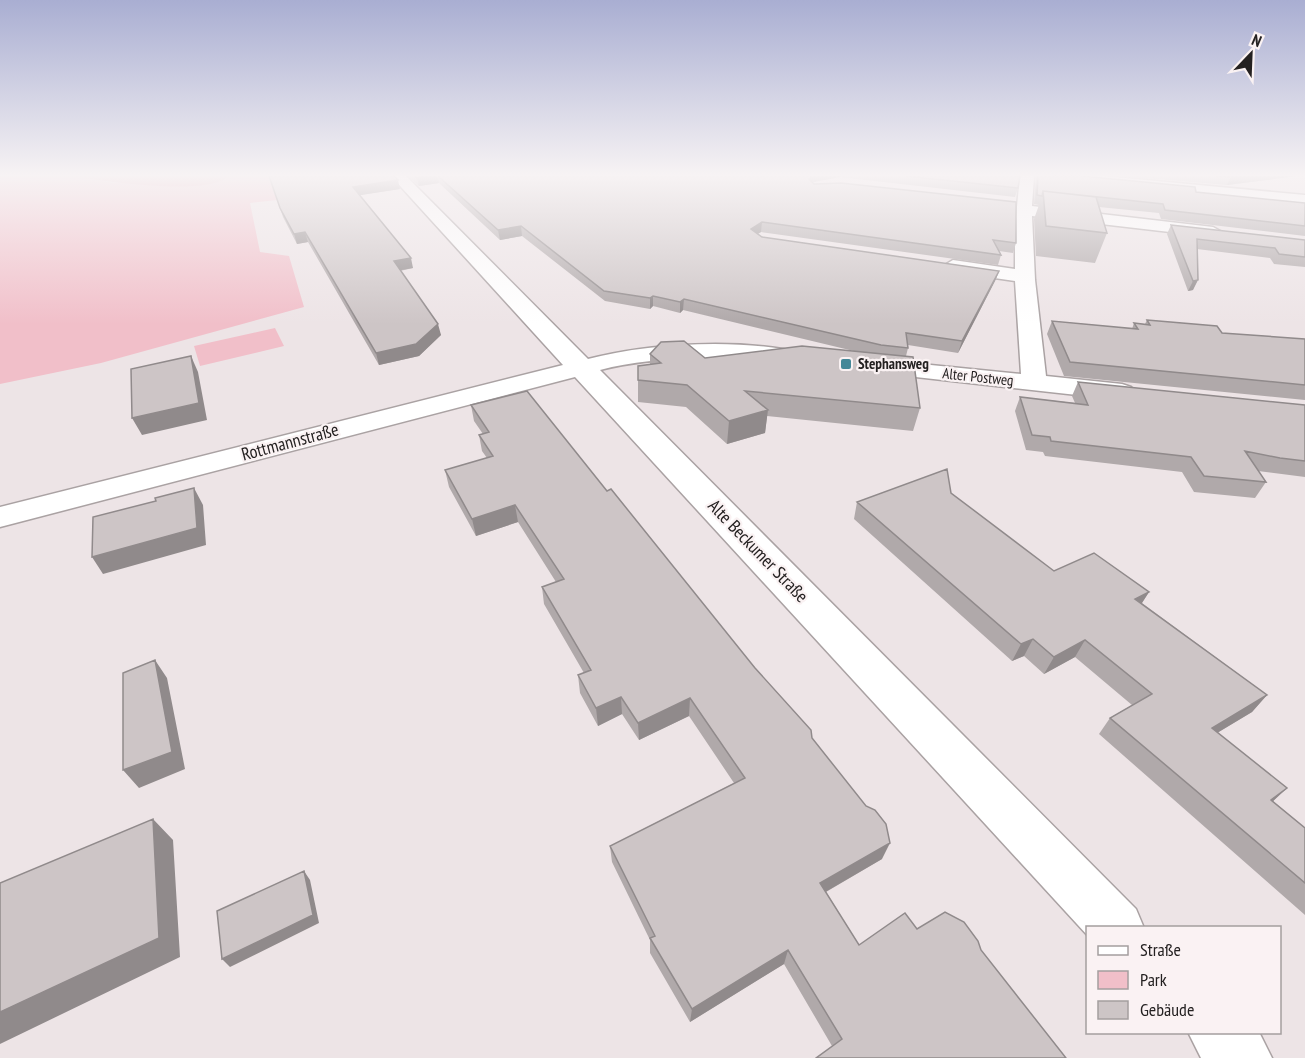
<svg xmlns="http://www.w3.org/2000/svg" width="1305" height="1058" font-family="'PT Sans Narrow',sans-serif">
<style>
.green{fill:#f1bfc9}
.water{fill:#eaa4b2}
.lines{fill:none;stroke-linecap:round;stroke-linejoin:round}
.minor-casing{stroke:#aaa2a3;stroke-width:3}
.minor{fill:#fff;fill-rule:evenodd}
.wall{fill:#b0a9aa}
.shaded-wall{fill:#908a8b}
.building{fill:#cdc5c6;stroke:#908a8b;stroke-width:1.5}
.poi-dot{fill:#458898;stroke:#faf2f3;stroke-width:2}
.labels{text-anchor:middle;stroke-width:4.5;stroke-linejoin:round;paint-order:stroke}
.far-poi-label{font-size:15px;font-weight:bold;fill:#242121;stroke:#faf2f3;text-anchor:start}
.far-street-label{font-size:15px;fill:#242121;stroke:#faf2f3}
.street-label{font-size:18px;fill:#242121;stroke:#faf2f3}
</style>
<rect width="100%" height="100%" fill="#ede4e6"/>
<path class="green" d="M0,176h71l44,7 110,-3 4,-4h39l9,24 -27,3 10,49 29,4 15,51 -203,56 -101,21z
M275,328l9,18 -84,20 -6,-20z"/>
<path class="water" d="M71,176h158c-21,21 -128,5 -158,0z"/>
<g class="lines">
<g class="minor-casing">
<path id="minor" d="M391,176h15l182,183c61,-16 152,-21 214,-6l3,5 -3,5 -9,2c-63,-7 -131,-11 -193,5l536,539 8,19h-56v8l-513,-559 -575,150v-20l563,-142z
M1020,176h14l-2,30 181,21 9,5 -9,5 -181,-21 3,64 11,96 76,8 9,3 4,5 -4,5 -9,3 -260,-29 -3,-5 3,-5 9,-2 150,15 -6,-93 -62,-9 -10,-6 10,-6 62,9v-42z
M1056,176h48l201,19v10l-242,-25z
M1188,1032h71l13,26h-71z"/>
</g>
<use href="#minor" class="minor"/>
</g>
<path class="wall" d="M269,176l131,13 -41,6 54,73 -13,3 41,64 -22,21 -40,9 -71,-123 -11,2 -14,-27z
M408,176h612l-2,12 -3,9 -175,-20 -27,5 1,2 202,59 -3,10 -14,-2 2,4 -3,10 -237,-33 -3,2 4,3 237,34 -4,10 -37,72 -50,-8v3l-2,8 14,52 -7,23 -146,-15 -2,17 -38,11 -41,-37 -48,-5v-36l12,-1v-11l55,4 153,-6 -175,-42 -3,3 -27,-7 -3,3 -45,-8 -83,-65 -22,4 -61,-57 -20,3z
M1036,176h46l114,16 109,11v33l-144,-17 -2,-6 -60,-6 8,26 -12,30 -59,-7 -2,-37 5,-14 -5,-1z
M1124,176h172l-69,9z
M1171,225l134,15v27l-31,-3 -4,-6 -73,-9 -4,41 -5,1 -21,-57z
M1147,320l75,13 83,6v61l-241,-24 -17,-42 5,-13 80,8 2,-6 11,1z
M1078,382l227,23v72l-47,-6 8,11 -11,16 -61,-6 -12,-20 -137,-16 -2,-4 -17,-2 -11,-39 5,-14 55,6 -3,-7z
M471,405l136,86 205,247 70,121 -56,33 33,53 58,-16 61,12 -146,105 -48,-82 -94,58 -40,-69v-13l-38,-78 -2,-16 124,-63 -45,-67 -50,24 -17,-26 -24,12 -18,-33 -2,-18 6,-2 -40,-69 -2,-17 14,-5 -38,-60 -42,14 -27,-49 -4,-17 42,-12 -5,-7 -3,-16 4,-1 -9,-13z
M951,493l103,78 95,21 -7,11 125,92 -15,17 -35,21 70,55 -14,13 32,27v87l-206,-181 11,-16 22,-13 -57,-48 -31,17 -20,-18 -12,5 -158,-142 3,-17z"/>
<path class="shaded-wall" d="M430,176h7l2,7 -20,3 -2,-8z
M812,176h28v1l-27,5 -4,-3z
M1241,176h55l-69,9 4,-8z
M398,180l2,9 -45,7 -2,-9z
M762,222l-1,10 -11,6 1,-9z
M521,226l1,10 -22,4 -2,-10z
M305,232l3,10 -11,2 -3,-10z
M411,258l2,10 -17,3 -2,-10z
M999,271l-4,10 -37,72 4,-12z
M1198,280l-5,10 -5,1 5,-10z
M653,296v10l-3,3v-11z
M684,299l-1,11 -3,3v-11z
M438,324l3,11 -22,21 -40,9 -3,-12z
M191,356l7,16 9,48 -65,15 -10,-17z
M768,410l-3,23 -38,11 2,-23z
M194,488l9,17 3,40 -103,29 -11,-17z
M515,505l3,17 -42,14 -4,-17z
M1149,592l-11,17 -3,-10z
M1033,639l-9,17 -12,5 9,-17z
M1085,640l-10,17 -31,17 10,-17z
M155,660l12,18 18,91 -46,19 -16,-18z
M1267,695l-15,17 -55,33 15,-17z
M621,697l1,17 -24,12 -2,-18z
M690,698l-1,18 -50,24 -1,-17z
M1287,788l-18,17 2,-5z
M153,819l20,21 7,117 -180,87v-32z
M890,843l-8,16 -67,39 5,-15z
M304,871l6,9 9,43 -89,44 -8,-8z
M788,950l-4,14 -94,58 2,-13z"/>
<path class="building" d="M269,176h125l4,4 -45,7 58,71 -17,3 44,63 -22,20 -40,9 -71,-121 -11,2 -14,-26z
M415,176h15l-13,2z
M438,176h374l-3,3 5,5 27,-1 175,19v41l-23,-3 8,15 -239,-33 -11,7 11,8 237,34 -37,70 -56,-8 2,15 -27,-3 -197,-46 -4,3 -27,-6 -3,2 -46,-7 -83,-65 -23,4z
M906,176h114l-2,12z
M1038,176h44l113,11 1,5 109,11v23l-140,-16 -2,-6 -120,-13 -1,5 -5,-1z
M1216,176h25l-10,1z
M1043,191l53,6 11,36 -61,-7z
M1171,225l134,15v17l-26,-3 -4,-6 -78,-9 1,41 -5,1z
M1147,320l70,6 5,7 83,6v46l-235,-23 -18,-41 86,8 -4,-6 16,2z
M684,341l21,17 97,-12 111,11 7,51 -175,-17 23,19 -39,11 -42,-36 -49,-5v-14l23,-3 -11,-9 11,-12z
M191,356l8,47 -67,15 -1,-49z
M1078,382l227,23v56l-25,-3 -35,-7 21,31 -62,-6 -13,-19 -140,-16 -1,-4 -18,-2 -12,-38 68,8z
M527,391l80,100 4,-2 144,179 56,62 1,8 54,68 9,4 11,14 4,19 -70,40 39,62 46,-32 12,16 28,-17 19,10 14,19 3,9 85,108h-250l26,-19 -54,-89 -96,59 -42,-71 5,-2 -45,-90 135,-68 -55,-80 -52,25 -17,-26 -25,11 -18,-33 13,-5 -49,-83 22,-8 -49,-74 -43,14 -27,-49 48,-14 -14,-21 10,-3 -18,-27z
M947,469l4,24 103,78 40,-18 55,39 -14,7 132,96 -55,33 75,60 -16,12 34,28v55l-195,-165 42,-24 -67,-54 -31,17 -21,-18 -12,5 -164,-142z
M194,488l3,40 -105,29 1,-40 63,-16 -1,-3z
M155,660l17,92 -49,18v-97z
M153,819l6,119 -159,74v-129z
M304,871l9,44 -91,44 -5,-48z"/>
<linearGradient id="sky" x2="0" y2="1"><stop stop-color="#a9aed2"/><stop offset="0.54" stop-color="#f7f3f4"/><stop offset="1" stop-color="#f7f3f4" stop-opacity="0"/></linearGradient>
<rect width="1305" height="324" fill="url(#sky)"/>
<rect class="poi-dot" x="840" y="358" width="12" height="12" rx="3"/>
<g class="labels">
<g class="far-poi-label">
<text x="858" y="369">Stephansweg</text>
</g>
<g class="far-street-label">
<text transform="translate(978 377) rotate(6)" y="5">Alter Postweg</text>
</g>
<g class="street-label">
<text transform="translate(290 442) rotate(-15)" y="6">Rottmannstraße</text>
<text transform="translate(758 551) rotate(46)" y="6">Alte Beckumer Straße</text>
</g>
</g>
<rect x="1086" y="926" width="195" height="108" fill="#faf2f3" stroke="#a49e9f" stroke-width="1.5"/>
<rect x="1098" y="946" width="30" height="9" fill="#ffffff" stroke="#a49e9f" stroke-width="1.5"/>
<text x="1140" y="956" font-size="18" fill="#242121">Straße</text>
<rect x="1098" y="971" width="30" height="18" fill="#f1bfc9" stroke="#a49e9f" stroke-width="1.5"/>
<text x="1140" y="986" font-size="18" fill="#242121">Park</text>
<rect x="1098" y="1001" width="30" height="18" fill="#cdc5c6" stroke="#a49e9f" stroke-width="1.5"/>
<text x="1140" y="1016" font-size="18" fill="#242121">Gebäude</text>
<g transform="translate(1251 54) rotate(23)" stroke="#faf2f3" stroke-width="4.5" paint-order="stroke">
<path d="M0-4.5L10 22L0 15L-10 22Z" fill="#242121"/>
<text y="-9" font-size="16" font-weight="bold" text-anchor="middle" fill="#242121">N</text>
</g>
</svg>
